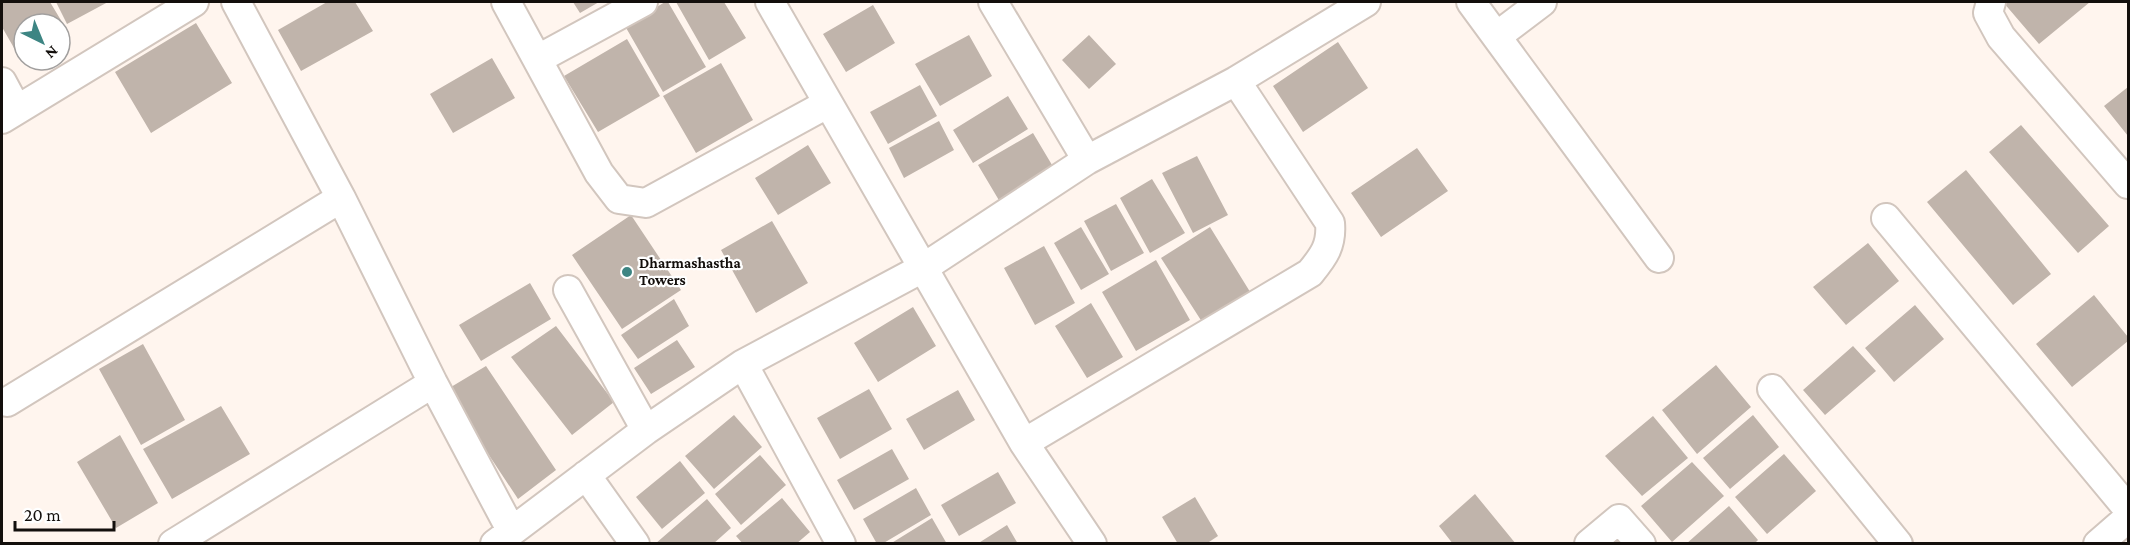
<svg xmlns="http://www.w3.org/2000/svg" width="2130" height="545" font-family="'Crimson Pro',serif">
<style>
.building{fill:#c0b4ab}
.lines{fill:none;stroke-linecap:round;stroke-linejoin:round}
.street-casing{stroke:#d2c6be;stroke-width:32}
.street{stroke:#fff;stroke-width:28}
.poi-dot{fill:#3d8583;stroke:#fff;stroke-width:2}
.labels{text-anchor:middle;stroke-width:4.5;stroke-linejoin:round;paint-order:stroke}
.poi-label{font-size:15px;font-weight:bold;fill:#130f0c;stroke:#fff;text-anchor:start}
</style>
<rect width="100%" height="100%" fill="#fff5ee"/>
<path class="building" d="M2,2h48l15,25 -5,3v-6h-36v27l-6,4 -16,-28z
M56,2h52l-41,22z
M327,2h28l18,29 -72,40 -23,-41z
M573,2h26l-19,11z
M665,2h3l38,65 -43,25 -38,-66z
M676,2h48l22,36 -37,22z
M2003,2h87l-51,42z
M873,5l22,38 -49,29 -23,-38z
M196,23l36,60 -81,50 -36,-61z
M969,35l23,41 -52,30 -25,-42z
M1089,35l27,29 -27,25 -27,-29z
M627,39l33,57 -62,36 -34,-56z
M1338,42l30,46 -65,44 -30,-46z
M492,58l23,40 -62,35 -23,-39z
M721,63l32,57 -57,33 -33,-57z
M920,85l17,31 -49,28 -18,-32z
M2128,87v49l-24,-30z
M1008,96l20,33 -55,34 -20,-33z
M939,121l15,29 -50,28 -15,-30z
M2021,125l88,101 -31,27 -89,-101z
M1033,133l22,37 -55,32 -22,-37z
M808,145l23,38 -53,32 -23,-37z
M1417,148l31,43 -67,46 -30,-44z
M1197,156l31,59 -35,18 -31,-60z
M1966,170l85,104 -38,31 -86,-103z
M1152,179l33,54 -35,20 -30,-55z
M1116,204l28,49 -33,18 -27,-50z
M631,215l50,75 -59,39 -50,-74z
M772,221l36,62 -52,30 -35,-63z
M1081,227l28,47 -28,16 -27,-47z
M1210,227l42,68 -48,30 -43,-67z
M1868,243l31,38 -53,44 -33,-38z
M1044,246l31,57 -40,22 -31,-57z
M1156,260l34,60 -54,31 -34,-59z
M530,283l21,36 -70,42 -22,-36z
M2094,295l34,42v4l-56,46 -36,-43z
M674,299l15,27 -51,33 -17,-24z
M1091,303l32,54 -36,21 -32,-52z
M1915,305l29,34 -50,43 -29,-34z
M913,307l23,39 -58,36 -24,-39z
M556,326l58,76 -42,33 -61,-78z
M677,340l18,27 -44,27 -17,-26z
M143,344l42,76 -44,25 -42,-76z
M1853,346l23,25 -51,44 -22,-25z
M1716,365l35,42 -54,47 -35,-44z
M486,366l70,104 -38,29 -72,-109z
M869,389l23,40 -52,30 -23,-41z
M958,390l17,30 -51,30 -18,-31z
M221,406l29,48 -78,45 -29,-50z
M734,415l28,32 -48,42 -29,-33z
M1753,415l26,32 -49,42 -27,-31z
M1653,416l35,42 -46,38 -37,-40z
M120,435l38,68 -42,25 -39,-66z
M892,449l17,30 -55,31 -17,-30z
M1784,454l32,37 -49,43 -32,-37z
M760,455l26,30 -45,40 -26,-31z
M680,461l25,32 -43,36 -26,-32z
M1692,462l32,34 -52,46 -31,-36z
M998,472l18,31 -57,33 -18,-31z
M916,488l15,27 -49,29h-5l-14,-25z
M1475,494l41,50h-63l-14,-18z
M1195,497l23,39 -12,8h-28l-16,-27z
M782,498l28,34 -14,12h-53l-7,-8z
M707,499l24,29 -18,16h-58z
M1729,506l29,34 -4,4h-68z
M932,518l15,26h-57z
M1007,525l11,19h-41z"/>
<g class="lines">
<g class="street-casing">
<path id="street" d="M236,2l105,196 92,185 78,147
M506,2l93,171 20,26 27,4 181,-99
M770,2l254,441 68,101
M993,2l94,158
M1471,2l188,256
M1991,2l-3,11 13,24 127,147
M1497,36l45,-34
M538,59l105,-57
M2,82l15,28
M2,119l192,-117
M1886,218l242,291
M568,290l78,140
M743,364l98,180
M1772,389l126,155
M7,402l334,-204
M1024,443l286,-170c14,-17 22,-28 20,-50l-94,-142
M586,475l49,69
M173,544l260,-161
M495,544l151,-114 97,-66 180,-96 164,-108 149,-79 130,-79
M1589,544l30,-25 22,25
M2098,544l30,-26"/>
</g>
<use href="#street" class="street"/>
</g>
<circle class="poi-dot" cx="627" cy="272" r="6"/>
<g class="labels">
<g class="poi-label">
<text x="639" y="268">Dharmashastha<tspan x="639" dy="17">Towers</tspan></text>
</g>
</g>
<rect width="2130" height="545" fill="none" stroke="#130f0c" stroke-width="6"/>
<g transform="translate(42 42) rotate(137)"><circle r="28" fill="#ffffff" stroke="#a19f9e" stroke-width="1.5"/>
<path d="M0-4.5L10 22L0 15L-10 22Z" fill="#3d8583"/>
<text y="-9" font-size="16" font-weight="bold" text-anchor="middle" fill="#130f0c">N</text>
</g>
<path d="M15 521v9h99v-9" fill="none" stroke="#130f0c" stroke-width="3"/>
<text x="24" y="521" font-size="18" fill="#130f0c" stroke="#ffffff" stroke-width="4.5" paint-order="stroke">20 m</text>
</svg>
